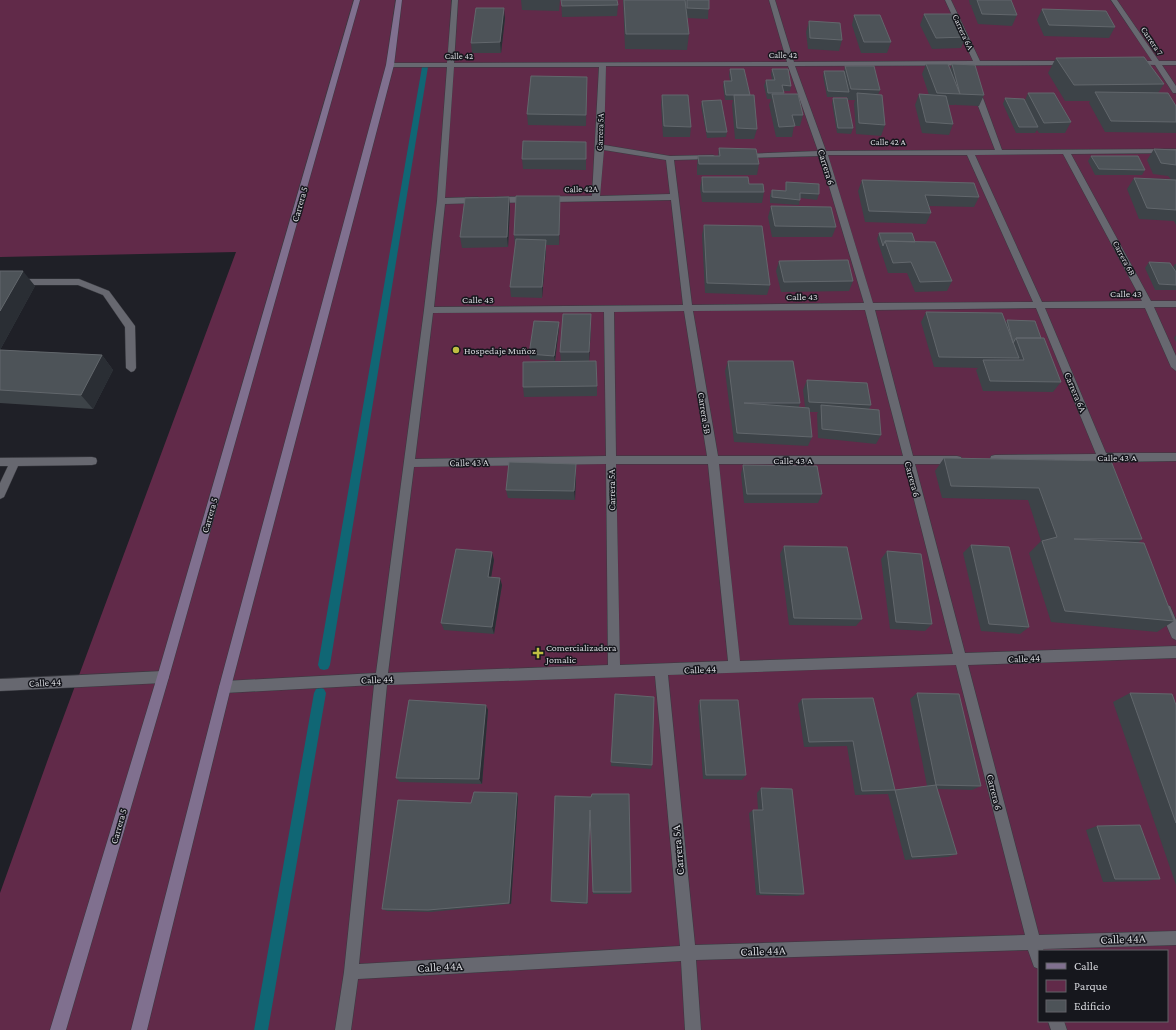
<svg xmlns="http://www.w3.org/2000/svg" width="1176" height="1030" font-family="'Crimson Pro',serif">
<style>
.green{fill:#612a49;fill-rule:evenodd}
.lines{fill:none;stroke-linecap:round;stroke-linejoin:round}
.stream{fill:#106674;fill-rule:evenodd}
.service-casing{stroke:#393a40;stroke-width:1}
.minor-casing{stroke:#393a40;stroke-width:1}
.secondary-casing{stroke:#393a40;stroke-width:1}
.service{fill:#676870;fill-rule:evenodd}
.minor{fill:#676870;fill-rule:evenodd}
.secondary{fill:#80708f;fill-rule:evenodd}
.wall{fill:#3d4348}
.shaded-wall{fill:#2a2e34}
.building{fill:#4d5358;stroke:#62676c}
.poi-dot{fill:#bebf42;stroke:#16171d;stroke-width:1.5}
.labels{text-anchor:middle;stroke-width:3;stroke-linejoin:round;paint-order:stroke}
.far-street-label{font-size:9px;fill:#d3d4d9;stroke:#16171d}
.street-label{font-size:10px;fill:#d3d4d9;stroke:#16171d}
.poi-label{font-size:10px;fill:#d3d4d9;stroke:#16171d;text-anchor:start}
.near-street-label{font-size:12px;fill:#d3d4d9;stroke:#16171d}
</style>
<rect width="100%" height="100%" fill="#1f2027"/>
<path class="green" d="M0,0h1176v1030h-1176v-137l52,-145 184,-496 -236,5zM1039,951h128v70h-128z"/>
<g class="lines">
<path class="stream" d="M425,65l3,2 -98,598 -2,4 -4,1 -4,-1 -2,-4 104,-598z
M320,687l4,2 2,4 -58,337h-14l60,-337 2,-4z"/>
<g class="service-casing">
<path id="service" d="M0,279h79l30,12 26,35 1,42 -2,3 -3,1 -5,-4 -1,-41 -22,-32 -25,-10h-78z
M92,457l4,1 1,3 -1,3 -4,1 -74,1 -14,31 -4,2v-16l8,-17h-8v-8z
M163,671l4,2 2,4 -2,4 -4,2 -163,8v-12z"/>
</g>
<g class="minor-casing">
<path id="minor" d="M452,0h6l-4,63 333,-1 -18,-62h6l19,62 179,-1 -28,-61h6l29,61h87l4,2 -4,2 -272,1 31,85 169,-1 -20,-52 4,-2 4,2 19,52 174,-1v4l-105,1 80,147h25v6h-22l22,49v15l-5,-4 -26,-59h-100l61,145h70v8l-66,1 -1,4h-8l-2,-4h-108l-1,-3 1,-3 4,-1 101,-1 -60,-146 -161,2 38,146h44l4,1 1,3 -1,3 -4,1h-42l50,189 211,-7v12l-208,7 71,270 137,-4v14l-133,4 1,2h-5v18l-5,-2 -6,-17 -332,10 5,70h-16l-4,-69 -323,18 -7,51h-16l9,-58 30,-287 -149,8 -4,-2 -2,-4 2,-4 4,-2 151,-8 48,-363 13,-109 10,-134h-57l-4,-2 4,-2h57zM606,66h182l30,85 -74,3 -4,2 4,2 76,-2 44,147 -172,2 -18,-145 39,-1 4,-2 -4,-2 -43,1 -66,-11zM454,67h145l-7,129 -97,1 -4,3 4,3 176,-3 12,105 -249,2 11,-103 33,-1 4,-3 -4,-3 -33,1zM604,150l62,10 4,34 -70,2zM1063,154l79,147 -100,1 -67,-147zM828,155h139l66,147 -160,1zM865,310l38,146h-185l-25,-145zM684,311l23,145h-91l-2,-144zM604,312l2,144 -191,3 18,-146zM606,464l2,201 -220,8 26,-206zM616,464h92l20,197 -108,4zM719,464h186l48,190 -213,7zM956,665l69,270 -330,10 -27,-270zM655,676l25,270 -321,18 28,-279z
M1111,0h6l42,61h17v4h-14l14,21v7h-3l-18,-28 -23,-1v-2l2,-1h18z
M1166,605l4,1 6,14v20l-4,-2 -12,-28 2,-4z
M1048,1021h16l3,9h-16z"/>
</g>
<g class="secondary-casing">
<path id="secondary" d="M354,0h6l-191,677 -103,353h-16l107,-353z
M396,0h6l-8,65 -163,622 -84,343h-16l88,-343 167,-622z"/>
</g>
<use href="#service" class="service"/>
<use href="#minor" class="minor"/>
<use href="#secondary" class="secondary"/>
</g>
<path class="wall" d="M521,0h39l-1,11 -37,-1z
M561,0l57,5 -1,11 -55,1z
M623,0h86l-1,19 -21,-1 2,16 -2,16 -62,-1z
M969,0h42l6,15 -5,11 -34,-2 -7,-18 1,-1h-2z
M1042,9l73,18 -6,11 -65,-2 -7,-16z
M924,14l42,23 -5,11 -29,1 -12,-24z
M854,15l37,27 -4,11h-26l-9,-28z
M505,18l-4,35h-29l-1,-10z
M809,21l33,19 -3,11 -31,-2 -2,-17z
M1056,58l108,26 -6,9 18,13v27l-71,-1 -16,-29 1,-2h-25l-17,-28z
M926,64l24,5 2,-5 32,31 -5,11 -23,-1 -1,-1v1h-7l5,19 -4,11 -27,-2 -7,-28 4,-11 10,1 -7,-21z
M845,66l35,24 -2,5 7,30 -4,11 -25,-2 -2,-30 1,-4h-7l-1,-3h-20l-4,-21 1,-5h20z
M730,69l20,26 7,34 -3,10h-19l-3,-34 1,-5h-8l-2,-14 1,-5h6l-1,-6z
M772,69l19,17 -1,5h-7l1,3 19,21 -3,11h-6l-2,11h-16l-7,-32 2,-6h-4l-3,-13 2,-6h6l-1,-6z
M587,77l-1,49 -58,-1 -1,-11z
M1028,93l43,29 -6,11h-26l-2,-3 -2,3h-19l-13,-29 2,-6 20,2z
M662,95l29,32 -1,10h-27l-2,-32z
M833,98l20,30 -2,6 -14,-1 -5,-30z
M702,101l25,31 -1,5 -19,1 -6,-32z
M586,142v28l-63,-1 -1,-10z
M719,148l40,16 -2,11h-60v-9l1,-10h20z
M1154,149l22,1v75l-2,-4 -35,-2 -12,-30 7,-11 37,1 -3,-3 -15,-2 -6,-14z
M1091,156l54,14 -3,5h-47l-7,-14z
M702,177l47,7 15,8 -2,11 -60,-1 -2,-14z
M862,180l117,17 -5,10 -45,-1 2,7 -5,11 -61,-2 -7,-31z
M786,182l33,12 -2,6 -17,-2 -1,7 -29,-2v-8l2,-5 13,1z
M509,197l1,11 -2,39 -46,1 -2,-11z
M771,206l65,21 -4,10h-60l-4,-20z
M560,207l-1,38h-13v5l-4,48 -31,-1 -1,-10 5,-41 -1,-11z
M704,225l66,60 -3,10 -62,-2 -3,-58z
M879,233l36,9 37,39 -5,10 -32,1 -8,-19h-19l-11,-34z
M779,261l74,20 -4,10 -68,1 -5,-21z
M1149,262l24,5 2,-3h1v26h-21l-10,-22z
M0,271l35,15 -35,64 102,5 11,15 -20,39 -93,-6z
M926,312l80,11 1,-3 34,18 20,44 -8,10 -70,-1 -7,-21 2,-2 -44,-1 -13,-45z
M559,322v6l-4,33 -25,-2 -1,-5z
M591,325l-2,36 8,25v10l-73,1 -1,-10 38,-25 -1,-10z
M1176,335v7l-2,-4z
M728,361l72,42 -1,4h6l-2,-17 4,-10 64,25 -2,4 12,26 -5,9 -58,-6 -1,-24 1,-2h-9l3,25 -4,9 -74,-4 -9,-71z
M944,458l167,3 31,78 -4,4 36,78 -17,11 -106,-10 -22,-69 12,-12 -13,-41 -86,-2 -7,-27z
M576,464v9l-1,27 -67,-2 -2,-8z
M743,465l79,29 -4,9h-74l-3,-29z
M971,545l58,82 -9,7 -39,-3 -18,-78z
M784,546l78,73 -6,7 -67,-1 -9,-71z
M887,551l45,73 -7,7 -35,-2 -9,-70z
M494,560l-3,17 11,8 -8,49 -50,-4 -3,-7z
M917,693l64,93 -9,4 -35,-1 20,65 -9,3 -43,3 -17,-66 -33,1 -8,-49 -43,1 -6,-43 4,-5 71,-1 22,92 32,-4 -17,-87z
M1130,693l46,12v180l-63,-183z
M615,700l37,65 -1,4 -40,-3z
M700,700l46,75 -4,5 -39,-1 -5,-73z
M488,710l-6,74 -82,-2 -4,-4z
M761,788l43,106 -6,2 -42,-1 -7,-82 4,-3h5l-1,-17z
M517,793l1,4 -7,107 -80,8 -44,-1 -5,-2 89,-106z
M591,797l40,95 -1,2h-37l-3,-80 -2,90 -37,-2v-1z
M1097,826l63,53 -13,2 -44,1 -17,-52z"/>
<path class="shaded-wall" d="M504,8l1,10 -4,35 -1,-11z
M560,196v11l-1,38v-10z
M509,197l1,11 -2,39 -1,-10z
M546,240v10l-4,48v-11z
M23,271l12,15 -35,64v-39z
M591,314v11l-2,37v-10z
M559,322v6l-4,33 -1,-5z
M102,355l11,15 -20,39 -12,-14z
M576,464v9l-1,27 -1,-9z
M492,552l2,8 -4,24 -2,-7z
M500,578l2,7 -8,49 -2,-7z
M486,705l2,5 -6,74 -3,-5z
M517,793l1,4 -7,107 -2,-1z"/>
<path class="building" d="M561,0h56l1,5 -56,1z
M624,0h61l4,34h-63z
M687,0h22v9l-22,-1z
M977,0h34l6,15 -35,-1z
M476,8h28l-4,34 -29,1z
M1042,9l64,2 9,16 -66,-2z
M924,14h29l13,23 -30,1z
M854,15h26l11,27h-27z
M809,21l31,2 2,17 -32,-2z
M1144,57l20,27 -90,1 -18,-27z
M926,64h22l12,30 -23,-1z
M952,64l23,1 9,30 -24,-1z
M845,66h29l6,24 -29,-1z
M730,69h14l6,26h-24l-2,-14h8z
M772,69h16l3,17 -9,-1 2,8h-16l-2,-13h9z
M824,71h20l5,21 -21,-1z
M531,76l56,1 -1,38 -59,-1z
M1095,92l73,1 8,13v16l-65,-1z
M857,93l25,2 3,30 -26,-2z
M1028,93h26l17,29 -27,1z
M772,94h26l5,21h-11l3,11 -16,1z
M919,94l27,2 7,28 -27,-2z
M662,95h26l3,32 -27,-1z
M734,95h20l3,34 -20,-1z
M833,98h14l6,30h-15z
M1005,98l19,1 14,28h-19z
M721,100l6,32h-20l-5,-31z
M523,141l63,1v17h-64z
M719,148l37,1 3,15h-60l-1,-8h22z
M1154,149l22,1v15l-15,-2z
M1091,156h47l7,14 -46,-1z
M702,177h46l1,7h14l1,8h-61z
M1134,178l42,2v30l-29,-2z
M862,180l112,3 5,14 -54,-2 6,18 -62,-2z
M786,182l33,2v10l-19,-1v7l-28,-3v-7l14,1z
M516,196h44l-1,39h-45z
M509,197l-2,40h-47l5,-39z
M771,206l60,1 5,20 -61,-1z
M704,225l58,1 8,59 -63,-2z
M879,233h33l3,9 -30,-1 -2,5z
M516,239l30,1 -4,47h-32z
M885,241l50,1 17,39 -32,1 -9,-20 -18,1z
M848,260l5,21 -69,1 -5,-21z
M1149,262l21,1 6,9v13l-17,-1z
M0,271h23l-23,40z
M926,312l76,1 17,45 -80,-1z
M563,314h28l-2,38h-29z
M1007,320l28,1 6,17h-25l-3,5z
M534,321l25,1 -5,34 -25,-2z
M1016,338h28l17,44 -71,-1 -7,-21h41z
M0,350l102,5 -21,40 -81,-5z
M596,361l1,25 -74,1v-25z
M728,361h65l7,42h-56l65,5 3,29 -75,-4z
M807,380l60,3 4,22 -62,-3z
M821,405l58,5 2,25 -59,-6z
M944,458l167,3 31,78h-68l70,4 30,78 -109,-10 -23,-70 15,-4 -18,-49 -88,-2z
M509,462l67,2 -2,27 -68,-1z
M743,465l74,1 5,28h-75z
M971,545l38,2 20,80 -40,-3z
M784,546l63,1 15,72 -68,-1z
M456,549l36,3 -4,25 12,1 -8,49 -51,-4z
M887,551l34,3 11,70 -36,-2z
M917,693l42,1 22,92 -45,-1z
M1130,693l42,1 4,11v118z
M615,694l39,3 -2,68 -41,-3z
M873,698l22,92 -33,1 -9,-50 -44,1 -7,-43z
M409,700l77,5 -7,74 -83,-1z
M700,700h38l8,75h-40z
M936,785l21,69 -45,3 -17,-67z
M761,788l31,1 12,105 -44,-1 -7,-83h10z
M474,792l43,1 -8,110 -81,7 -46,-1 16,-109 73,3z
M592,794h37l2,98h-38l-3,-82 -3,93 -36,-2 4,-105 36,1z
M1140,825l20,54h-45l-18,-53z"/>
<g class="poi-dot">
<circle cx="456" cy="350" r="4"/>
<path d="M536 647h4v4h4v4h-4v4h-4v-4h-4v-4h4z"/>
</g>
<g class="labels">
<g class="far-street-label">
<text transform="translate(963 32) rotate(65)" y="3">Carrera 6A</text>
<text transform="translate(1152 41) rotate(56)" y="3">Carrera 7</text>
<text x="783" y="58">Calle 42</text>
<text x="459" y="59">Calle 42</text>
<text transform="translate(600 132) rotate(-88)" y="3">Carrera 5A</text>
<text x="888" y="145">Calle 42 A</text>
<text transform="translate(581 189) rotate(-1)" y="3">Calle 42A</text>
<text transform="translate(1124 258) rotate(62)" y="3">Carrera 6B</text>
</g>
<g class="street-label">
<text transform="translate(827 167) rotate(73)" y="4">Carrera 6</text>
<text transform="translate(299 204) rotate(-74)" y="4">Carrera 5</text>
<text x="1126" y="297">Calle 43</text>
<text x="802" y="300">Calle 43</text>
<text x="478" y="303">Calle 43</text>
<text transform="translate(1076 392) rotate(67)" y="4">Carrera 6A</text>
<text transform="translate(705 413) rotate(81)" y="4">Carrera 5B</text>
<text x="1117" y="461">Calle 43 A</text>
<text x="793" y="464">Calle 43 A</text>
<text transform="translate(469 462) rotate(-1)" y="4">Calle 43 A</text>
<text transform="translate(913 479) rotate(75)" y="4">Carrera 6</text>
<text transform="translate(611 490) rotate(-91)" y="4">Carrera 5A</text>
<text transform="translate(209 515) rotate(-74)" y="4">Carrera 5</text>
<text transform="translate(1024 658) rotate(-2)" y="4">Calle 44</text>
<text transform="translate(700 669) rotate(-2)" y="4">Calle 44</text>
<text transform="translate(377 679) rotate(-2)" y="4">Calle 44</text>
<text transform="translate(45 682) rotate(-3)" y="4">Calle 44</text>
<text transform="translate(995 792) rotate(76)" y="4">Carrera 6</text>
<text transform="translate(118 826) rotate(-74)" y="4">Carrera 5</text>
</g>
<g class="poi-label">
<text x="464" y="354">Hospedaje Muñoz</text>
<text x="546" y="651">Comercializadora<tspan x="546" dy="12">Jomalic</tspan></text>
</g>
<g class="near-street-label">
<text transform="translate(678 850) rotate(-95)" y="4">Carrera 5A</text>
<text transform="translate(1123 939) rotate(-2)" y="4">Calle 44A</text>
<text transform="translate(763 951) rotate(-2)" y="4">Calle 44A</text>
<text transform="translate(440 967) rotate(-3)" y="4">Calle 44A</text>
</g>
</g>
<rect x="1038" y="950" width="130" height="72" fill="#16171d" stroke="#626368"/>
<rect x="1046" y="963" width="20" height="6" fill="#80708f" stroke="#626368"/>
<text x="1074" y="970" font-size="12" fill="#d3d4d9">Calle</text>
<rect x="1046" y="980" width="20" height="12" fill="#612a49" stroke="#626368"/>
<text x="1074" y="990" font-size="12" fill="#d3d4d9">Parque</text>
<rect x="1046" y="1000" width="20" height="12" fill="#4d5358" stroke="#626368"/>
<text x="1074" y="1010" font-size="12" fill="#d3d4d9">Edificio</text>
</svg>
